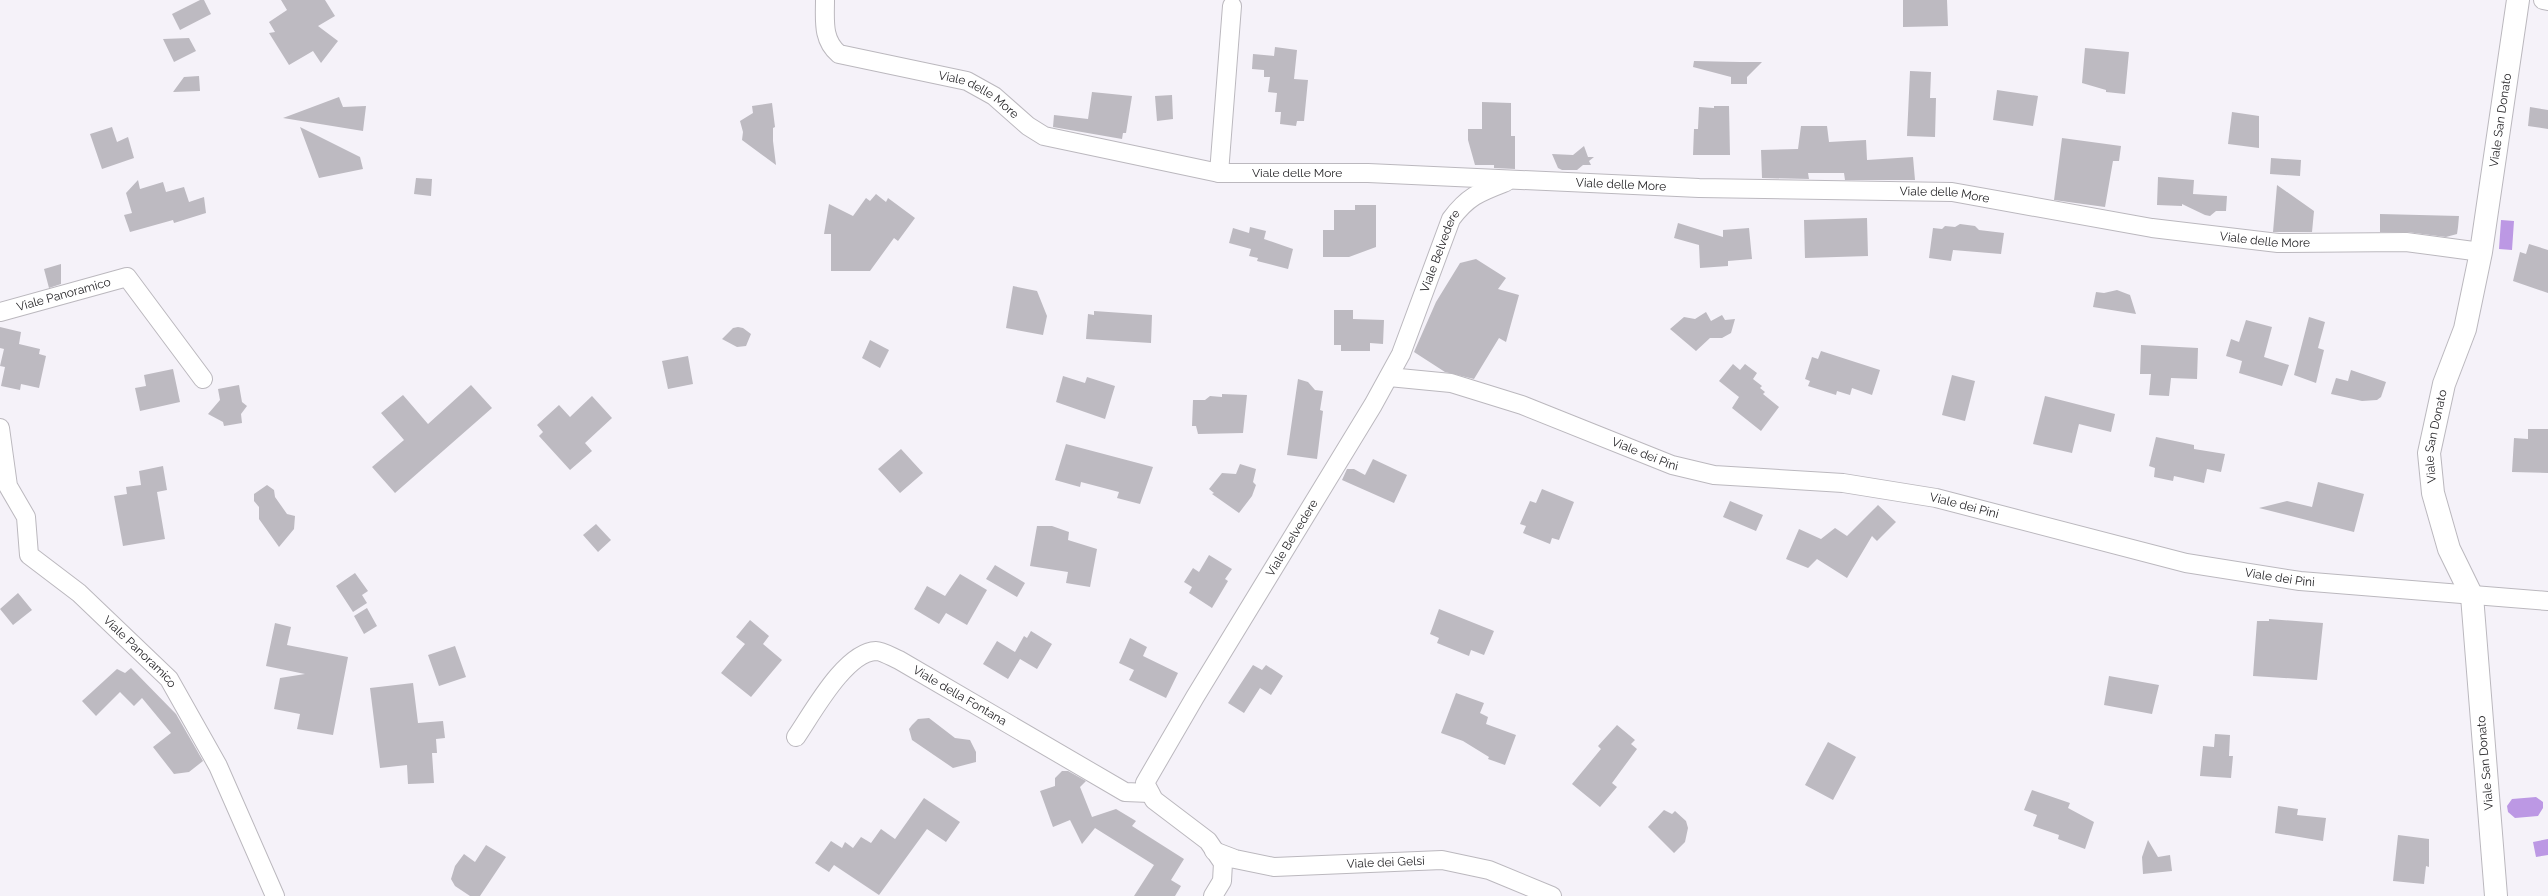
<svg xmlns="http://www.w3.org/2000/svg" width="2548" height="896" font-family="Raleway,sans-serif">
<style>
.water{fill:#bc98e4}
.building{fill:#bdbac1}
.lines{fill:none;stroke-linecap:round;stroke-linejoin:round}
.minor-casing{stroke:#bbb8be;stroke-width:20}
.tertiary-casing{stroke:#bbb8be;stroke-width:24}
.minor{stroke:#fff;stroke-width:18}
.tertiary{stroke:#fff;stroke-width:22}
.labels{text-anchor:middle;stroke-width:4;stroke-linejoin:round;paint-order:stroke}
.street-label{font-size:12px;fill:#272629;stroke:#fff}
</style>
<rect width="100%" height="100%" fill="#f5f2f9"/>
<path class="water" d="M2501,220l13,1 -2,29 -13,-1z
M2536,797l7,5v6l-5,8 -23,2 -7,-6 -1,-6 5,-7z
M2548,839v16l-12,2 -3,-15z"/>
<path class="building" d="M200,0h4l7,14 -31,16 -8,-16z
M281,0h44l10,16 -17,10 20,15 -17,22 -8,-12 -24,14 -20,-32 6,-1 -6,-10 18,-12z
M1903,0h44l1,26 -45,1z
M189,38l7,13 -22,11 -11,-23z
M1275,47l22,3 -3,29 14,1 -4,41h-7l-1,5 -16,-2 1,-12h-6l2,-19 -9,-1 2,-15h-6v-7l-12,-1 1,-15 21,2z
M2085,48l44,4 -4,42 -19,-2v-2l-24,-7z
M1694,61l46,1h22l-15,15v7h-16v-7l-38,-10z
M1910,71l21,1 -1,26h6l-1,39 -28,-1z
M199,76l1,15 -27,1 11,-15z
M1997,90l41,6 -5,30 -40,-6z
M1092,92l40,4 -6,37h-3l-1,6 -69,-12 1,-12 34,4z
M1172,95l1,24 -16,2 -2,-25z
M339,97l4,10 23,-1 -3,25 -80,-13z
M1482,102l29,1v33h4v33l-21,-1v-3h-19l-7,-25v-11h14z
M772,103l3,24 -2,1v13l3,24 -34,-25 1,-8 -3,-11 13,-8 -1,-7z
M1714,106h15l1,49h-37l1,-26h4l1,-22 15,1z
M2530,107l18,3v19l-20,-3z
M2232,112l27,4v32l-31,-4z
M1801,126h26l2,16 37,-2 1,20 46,-3 2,23h-70l-1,-7h-36l1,6 -47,-1 -1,-28 37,-1z
M112,127l5,15 11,-5 6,21 -32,11 -12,-35z
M300,127l60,30 3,12 -44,9z
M2062,138l59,8 -2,15h-6l-8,46 -51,-7z
M1584,146l4,11h6l-5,4 2,4h-8l-6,5h-15l-4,-2 -6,-14 21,1z
M2271,158l30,2 -1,16 -30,-2z
M2158,177l36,3 -1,14 34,2 -1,15h-10l-6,5 -5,-1 -23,-11v2l-25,-1z
M416,178l16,1 -1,17 -17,-2z
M138,180l2,9 23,-7 3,10 18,-5 5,15 15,-5 2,16 -32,10 -1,-3 -43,12 -6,-17 8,-2 -6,-20z
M2277,185l37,26 -2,21h-39z
M876,194l10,8 2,-4 27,20 -17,23 -4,-3 -24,33h-39v-37h-7l5,-30 24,12 13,-18 4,3z
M1355,205h21v42l-27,10h-26v-27h11v-20h21z
M2380,214l79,2 -1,11 -1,7 -11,3 -39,-5h-27z
M1867,218l1,38 -63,2 -1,-38z
M1678,223l45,14v-7l26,-2 3,31 -24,2v5l-28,2 -1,-23 -25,-7z
M1960,224l15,2 4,4 25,3 -3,21 -48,-4 -2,11 -22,-3 4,-30 9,1 3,-3 10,1z
M1250,227l16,4 -2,8 29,10 -5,20 -31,-8 1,-3 -9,-2 2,-7 -22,-6 4,-15 16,5z
M2529,244l19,6v43l-35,-12 7,-29 6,2z
M1476,259l30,19 -8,11 21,6 -13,47 -7,-4 -25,41 -29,-7 -31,-20 22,-50 24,-39z
M61,264v20l-12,4 -5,-19z
M1013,286l24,5 10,25 -4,19 -37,-7z
M2117,290l13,5 6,19 -43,-7 3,-15 8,1z
M1334,310h19v9l31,1 -1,24 -13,-1v8h-29v-6h-7z
M1094,311l58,4 -1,28 -65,-4 2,-25 6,1z
M1706,312l5,9 11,-6 3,5 10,-1 -4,14 -9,5h-12l-14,13 -26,-22 14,-12 11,2z
M2309,317l16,5 -7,26 6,2 -8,33 -22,-8z
M2246,320l26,7 -8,30 25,8 -7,21 -43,-13 3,-12 -16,-5 5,-17 8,3z
M0,327l21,5 -2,12 21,5 -1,5 7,2 -7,32 -18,-4 -1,6 -19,-4 4,-19 -5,-1 4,-17 -4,-1z
M738,327l5,1 8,6 -5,12 -9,1 -15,-8 11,-11z
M870,340l19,10 -9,18 -18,-10z
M2141,345l57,3 -1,31 -26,-1 -2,18 -20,-1 2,-21h-11z
M1821,351l59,19 -8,25 -20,-7 -2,7 -13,-4 -1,4 -28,-9 2,-5 -5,-2 7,-22 6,2z
M688,356l5,28 -25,5 -6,-28z
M1733,364l7,6 5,-6 12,9 -4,6 9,7 -2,2 5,4 -2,2 16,13 -18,24 -29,-23 7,-11 -20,-16z
M173,369l7,33 -40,9 -5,-23 11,-2 -2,-11z
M2351,370l35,12 -5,15 -4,3 -15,1 -31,-7 5,-16 12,3z
M1952,375l23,6 -10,40 -23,-6z
M1063,376l22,7 2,-6 28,9 -10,33 -49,-17z
M1298,379l10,3 7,8 8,1 -3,19 3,1 -6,48 -30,-4z
M239,385l3,17 5,4 -6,8 1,9 -18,3 -1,-4 -15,-8 12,-14 -2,-11z
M471,385l21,23 -97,85 -23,-26 32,-27 -23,-27 22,-18 25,29z
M1222,394l25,1 -4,38 -45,1 -2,-8h-4l1,-26h12l5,-4 12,1z
M592,396l20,22 -27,25 7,8 -22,19 -31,-34 4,-4 -6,-7 22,-20 11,12z
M2045,396l70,18 -4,18 -32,-8 -7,29 -39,-9z
M2528,429h20v44l-36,-1 2,-34 14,1z
M2156,437l38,8v4l31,5 -4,18 -14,-3 -3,14 -30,-7 -1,5 -19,-4 1,-9 -6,-2z
M1066,444l87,23 -13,37 -23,-6 2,-6 -38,-10 -1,5 -25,-7z
M901,449l22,24 -23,20 -22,-24z
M1373,459l34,16 -13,28 -52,-23 5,-11h7l11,6z
M1240,464l16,5 -3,13 3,3 -4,11 -13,17 -27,-19 2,-1 -5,-4 13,-16 14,1z
M163,466l4,24 -10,2 8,47 -42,7 -9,-50 13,-2 -1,-7 15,-2 -2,-14z
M2318,482l46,12 -10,38 -95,-24 28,-7 25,6z
M267,485l7,5 1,7 12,17 8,2 -1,13 -15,18 -20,-28v-12l-5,-6v-7z
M1542,489l32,13 -15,38 -7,-2 -2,6 -27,-11 3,-7 -6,-2 10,-23 6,2z
M1730,501l33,14 -7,16 -33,-14z
M1878,505l18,17 -19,19 -5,-5 -25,42 -30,-19 -9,9 -22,-9 13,-30 22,10 14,-11 12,8z
M596,524l15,16 -13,12 -15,-17z
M1037,526h15l17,6 -1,8 29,9 -7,38 -24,-4 2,-11 -38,-6z
M1209,555l23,14 -7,10 3,2 -16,27 -23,-15 3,-6 -8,-5 9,-14 6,4z
M995,565l30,18 -8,14 -31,-18z
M355,573l13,18 -6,4 5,8 -14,9 -17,-26z
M960,574l27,16 -20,35 -21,-12 -7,11 -25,-15 13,-23 18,10z
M18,593l14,17 -19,15 -13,-16z
M367,608l10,18 -13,8 -10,-18z
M1439,609l55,22 -10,24 -13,-5 -2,6 -32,-13 2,-5 -9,-4z
M2269,619l54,4 -6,57 -64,-4 4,-55h12z
M750,620l19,16 -6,8 19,16 -31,37 -30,-24 24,-29 -9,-7z
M275,623l16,4 -4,18 61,12 -15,78 -36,-6 3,-15 -26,-5 6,-31 25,-4 -39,-8z
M1031,631l21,13 -15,25 -17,-10 -12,20 -25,-15 14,-23 18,11 9,-16 3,2z
M1130,638l17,9 -4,9 35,17 -12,25 -37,-18 5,-10 -15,-7z
M455,646l11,31 -27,9 -11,-31z
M1253,665l9,5 4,-5 17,11 -12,19 -11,-7 -16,25 -16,-10z
M131,668l45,46 27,47 -14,11 -15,2 -21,-27 18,-14 -29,-35 -8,8 -14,-14 -24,24 -14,-15 35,-32 8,4z
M2109,676l50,9 -7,29 -48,-9z
M413,683l5,40 25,-2 2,17 -9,1 1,14h-5l2,30 -26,1 -1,-19 -27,3 -10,-80z
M1456,693l28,10 -4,10 8,4 -2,7 30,11 -11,30 -17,-6 1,-2 -26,-16 -22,-8z
M929,718l26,20 15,2 6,12v10l-23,6 -41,-28 -3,-11 3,-4 6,-6z
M1617,725l18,15 -4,4 6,5 -25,34 5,4 -17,20 -28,-23 29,-35 -3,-3z
M2215,734l15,1 -1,21h4l-2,22 -31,-2 3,-30 11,1z
M1828,742l28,15 -23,43 -28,-15z
M1062,771h6l18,10 -6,6 12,30 24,-8 20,12 -4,5 52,33 -13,21 10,6 -6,10h-41l20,-31 -59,-37 -13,16 -12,-24 -17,7 -13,-36 15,-5v-8z
M2032,790l38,13 -2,5 26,14 -9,27 -27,-10 1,-4 -26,-9 4,-11 -13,-5z
M924,798l36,24 -14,20 -19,-13 -48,66 -45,-30 -5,7 -14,-9 16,-22 11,7 3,-6 8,6 8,-11 10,6 10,-14 14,10z
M2278,806l20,3 -1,6 29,3 -3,23 -48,-8z
M1664,810l8,4 3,-3 11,10 2,7 -3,14 -11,11 -26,-26z
M2398,835l31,4v28l-3,-1 -2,18 -31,-3z
M2148,840l10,17 12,-2 2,16 -29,3 -1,-17z
M486,845l20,12 -26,39h-10l-15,-10 -4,-7 4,-13 9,-12 11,8z"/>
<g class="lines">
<g class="minor-casing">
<g id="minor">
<path id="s1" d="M825,0c0,20 -3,40 14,54l128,27 27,15 34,30 16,10 175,37h149l331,15 253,4 200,36 126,15 128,-1 75,10"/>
<path d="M2543,0l5,1"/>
<path d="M1219,173l13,-167"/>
<path id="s2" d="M0,312l127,-35 76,102"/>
<path id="s3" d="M1389,377l62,6 71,22 150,60 42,10 129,8 93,15 250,65 114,18 248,20"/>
<path id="s4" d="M0,428l8,58 18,31 3,38 50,38 90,86 49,87 57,130"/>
<path id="s5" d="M796,737c16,-23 49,-85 80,-86 6,0 16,6 23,9l226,132 25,1"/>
<path id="s6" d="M1214,851l21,8 39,8 168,-7 47,10 63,26"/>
<path id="s7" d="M1213,896l9,-15 1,-18 -15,-22 -54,-41 -9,-17 50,-86 178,-292 28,-51 50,-135c17,-23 29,-27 55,-37"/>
</g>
</g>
<g class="tertiary-casing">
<g id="tertiary">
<path id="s8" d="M2496,896l-24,-300 -23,-47 -16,-56 -4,-40 15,-69 21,-55 16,-77 37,-252"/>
</g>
</g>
<use href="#minor" class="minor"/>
<use href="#tertiary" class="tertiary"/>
</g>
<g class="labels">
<g class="street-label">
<text dy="4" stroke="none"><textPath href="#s1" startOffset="205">Viale delle More</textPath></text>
<text dy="4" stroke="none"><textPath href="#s8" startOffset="793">Viale San Donato</textPath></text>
<text dy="4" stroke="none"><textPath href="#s1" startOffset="541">Viale delle More</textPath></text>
<text dy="4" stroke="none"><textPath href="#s1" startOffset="865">Viale delle More</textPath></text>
<text dy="4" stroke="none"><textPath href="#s1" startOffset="1189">Viale delle More</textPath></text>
<text dy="4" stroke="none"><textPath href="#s1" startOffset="1513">Viale delle More</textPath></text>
<text dy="4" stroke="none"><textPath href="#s7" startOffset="759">Viale Belvedere</textPath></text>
<text dy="4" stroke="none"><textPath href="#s2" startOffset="66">Viale Panoramico</textPath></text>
<text dy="4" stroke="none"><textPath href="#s8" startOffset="469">Viale San Donato</textPath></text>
<text dy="4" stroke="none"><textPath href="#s3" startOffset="269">Viale dei Pini</textPath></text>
<text dy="4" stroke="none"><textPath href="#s3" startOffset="594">Viale dei Pini</textPath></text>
<text dy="4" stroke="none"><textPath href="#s7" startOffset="435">Viale Belvedere</textPath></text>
<text dy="4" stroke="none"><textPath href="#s3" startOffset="918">Viale dei Pini</textPath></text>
<text dy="4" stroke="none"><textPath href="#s4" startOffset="280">Viale Panoramico</textPath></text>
<text dy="4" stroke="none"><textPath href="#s5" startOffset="216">Viale della Fontana</textPath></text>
<text transform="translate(2485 763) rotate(-95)" y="4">Viale San Donato</text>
<text dy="4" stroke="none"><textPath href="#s6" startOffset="174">Viale dei Gelsi</textPath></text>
</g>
</g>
</svg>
